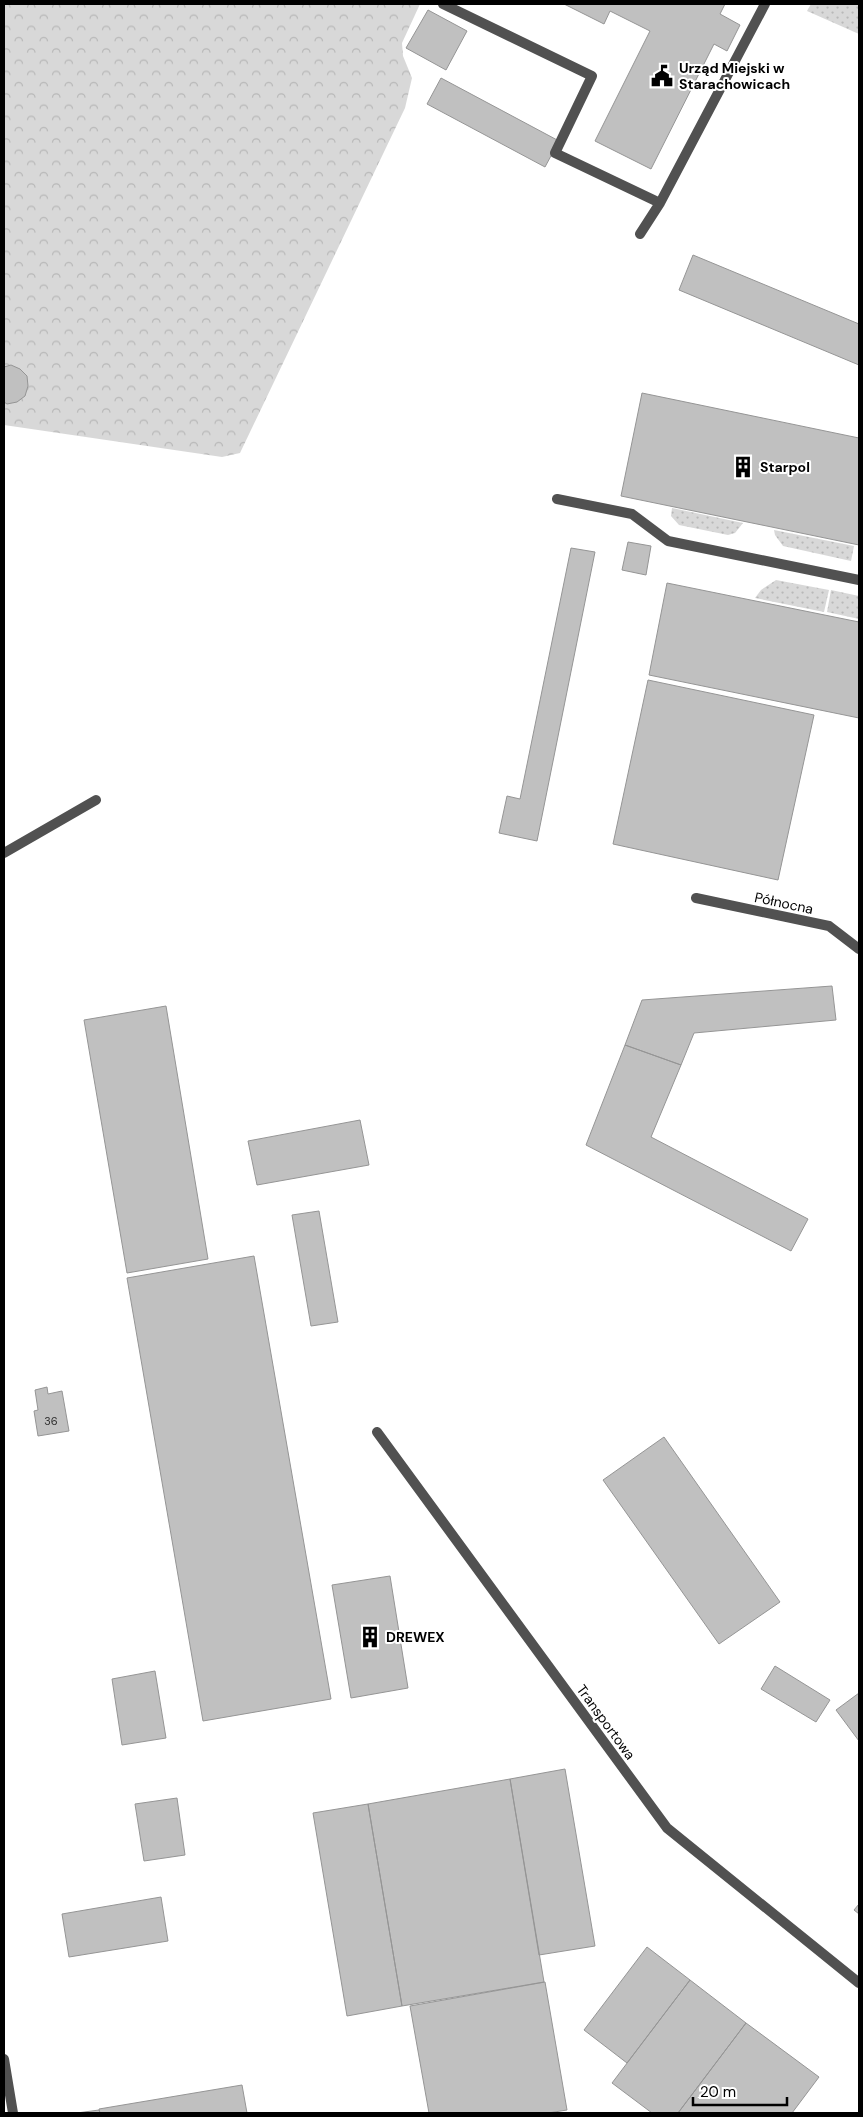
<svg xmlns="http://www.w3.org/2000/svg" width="863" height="2117" font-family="'DM Sans',sans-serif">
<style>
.grass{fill:url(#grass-dots)}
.forest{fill:url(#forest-crowns)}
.building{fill:#c0c0c0;stroke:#959595}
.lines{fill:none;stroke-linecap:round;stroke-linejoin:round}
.lane{stroke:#515151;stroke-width:10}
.street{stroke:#515151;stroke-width:10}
.labels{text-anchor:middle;stroke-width:4;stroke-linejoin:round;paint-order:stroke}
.number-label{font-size:11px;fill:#303030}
.poi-label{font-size:14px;font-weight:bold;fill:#000;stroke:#fff;text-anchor:start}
.street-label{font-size:14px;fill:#000;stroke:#fff}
</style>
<defs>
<pattern id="grass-dots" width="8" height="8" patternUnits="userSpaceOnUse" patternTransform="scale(1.25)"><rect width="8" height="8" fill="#d8d8d8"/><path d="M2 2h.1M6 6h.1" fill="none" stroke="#b8b8b8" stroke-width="1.8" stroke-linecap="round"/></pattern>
<pattern id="forest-crowns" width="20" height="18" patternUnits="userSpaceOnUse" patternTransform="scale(1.25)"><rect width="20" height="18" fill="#d8d8d8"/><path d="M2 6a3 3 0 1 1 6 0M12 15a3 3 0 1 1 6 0" fill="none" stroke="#b8b8b8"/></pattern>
</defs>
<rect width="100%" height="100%" fill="#fff"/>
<path class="grass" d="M811,4h48v30l-52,-23z
M672,508l71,15 -8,10 -7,2 -49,-10 -8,-9z
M774,530l80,16 -3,15 -68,-15 -8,-11z
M776,580l53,10 -5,22 -69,-14 6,-8z
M831,590l28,6v23l-32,-7z"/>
<path class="forest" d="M4,4h416l-18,39 1,13 9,22 -7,30 -165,345 -18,4 -218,-32z"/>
<path class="building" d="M564,4h161l-5,10 20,11 -13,26 -13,-7 -63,125 -56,-28 55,-110 -40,-20 -6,13z
M428,10l39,21 -21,39 -40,-22z
M441,78l118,63 -14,26 -118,-63z
M693,255l166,69v41l-180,-75z
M11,365l9,4 7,7 1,10 -3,10 -8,6 -10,2 -3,-2v-35z
M642,393l217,45v107l-238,-49z
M628,542l23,4 -5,29 -24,-5z
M571,548l24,4 -58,289 -38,-8 8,-37 13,3z
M667,583l192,39v96l-210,-43z
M648,680l166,35 -36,165 -165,-36z
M832,986l4,34 -142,13 -13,32 -56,-20 17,-45z
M166,1006l42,253 -81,14 -43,-253z
M625,1045l56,20 -30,72 157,82 -17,32 -205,-106z
M360,1120l9,45 -112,20 -9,-44z
M319,1211l19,111 -27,4 -19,-111z
M254,1256l77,443 -128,22 -76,-443z
M47,1387l1,7 14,-3 7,40 -31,5 -4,-25 4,-1 -3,-20z
M664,1437l116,165 -61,42 -116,-164z
M390,1576l18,112 -57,10 -19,-113z
M775,1666l55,34 -14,22 -55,-33z
M155,1671l11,67 -44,7 -10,-66z
M859,1693v48l-23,-31z
M565,1769l30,177 -56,9 -29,-176z
M510,1779l34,203 -142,24 -34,-202z
M177,1798l8,57 -41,6 -9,-57z
M368,1804l34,202 -55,10 -34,-203z
M161,1897l7,44 -99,16 -7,-43z
M859,1904v10l-5,-4z
M647,1947l43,33 -63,83 -43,-33z
M690,1980l56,43 -68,90h-26l-40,-30z
M545,1982l22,128 -19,3h-119l-19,-107z
M746,2023l73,54 -27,36h-114z
M242,2085l5,28h-147l-1,-4z
M99,2110l1,3h-23z"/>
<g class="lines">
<path class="lane" d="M443,4l149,72 -37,77 105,50
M640,234l20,-31 105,-199
M557,499l75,15 36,27 191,39
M4,853l92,-53
M696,898l133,28 30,23
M377,1432l290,396 192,155"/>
<path class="street" d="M4,2059l9,54"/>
</g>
<defs>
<g id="civic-bare" transform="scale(1.725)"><path d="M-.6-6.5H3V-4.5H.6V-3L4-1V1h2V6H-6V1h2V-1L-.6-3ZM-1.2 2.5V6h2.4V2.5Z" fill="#000" stroke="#fff" stroke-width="2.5" paint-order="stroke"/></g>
<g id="building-bare" transform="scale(1.725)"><path d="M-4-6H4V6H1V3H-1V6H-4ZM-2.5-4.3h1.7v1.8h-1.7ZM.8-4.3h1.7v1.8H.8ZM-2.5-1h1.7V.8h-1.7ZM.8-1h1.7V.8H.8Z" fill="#000" stroke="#fff" stroke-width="2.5" paint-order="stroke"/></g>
</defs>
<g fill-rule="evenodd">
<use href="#civic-bare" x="662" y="76"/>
<use href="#building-bare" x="743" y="467"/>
<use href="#building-bare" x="370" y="1637"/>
</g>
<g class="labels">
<g class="number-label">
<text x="51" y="1425">36</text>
</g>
<g class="poi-label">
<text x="679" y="73">Urząd Miejski w<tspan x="679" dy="16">Starachowicach</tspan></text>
<text x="760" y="472">Starpol</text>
<text x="386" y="1642">DREWEX</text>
</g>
<g class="street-label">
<text transform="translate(784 903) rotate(12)" y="5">Północna</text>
<text transform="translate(606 1722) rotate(54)" y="5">Transportowa</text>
</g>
</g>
<rect width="863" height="2117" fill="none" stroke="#000000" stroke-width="10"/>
<path d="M693 2097v8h94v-8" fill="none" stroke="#000000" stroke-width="2.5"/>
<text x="700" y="2097" font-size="15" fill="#000000" stroke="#ffffff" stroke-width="4" paint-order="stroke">20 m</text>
</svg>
